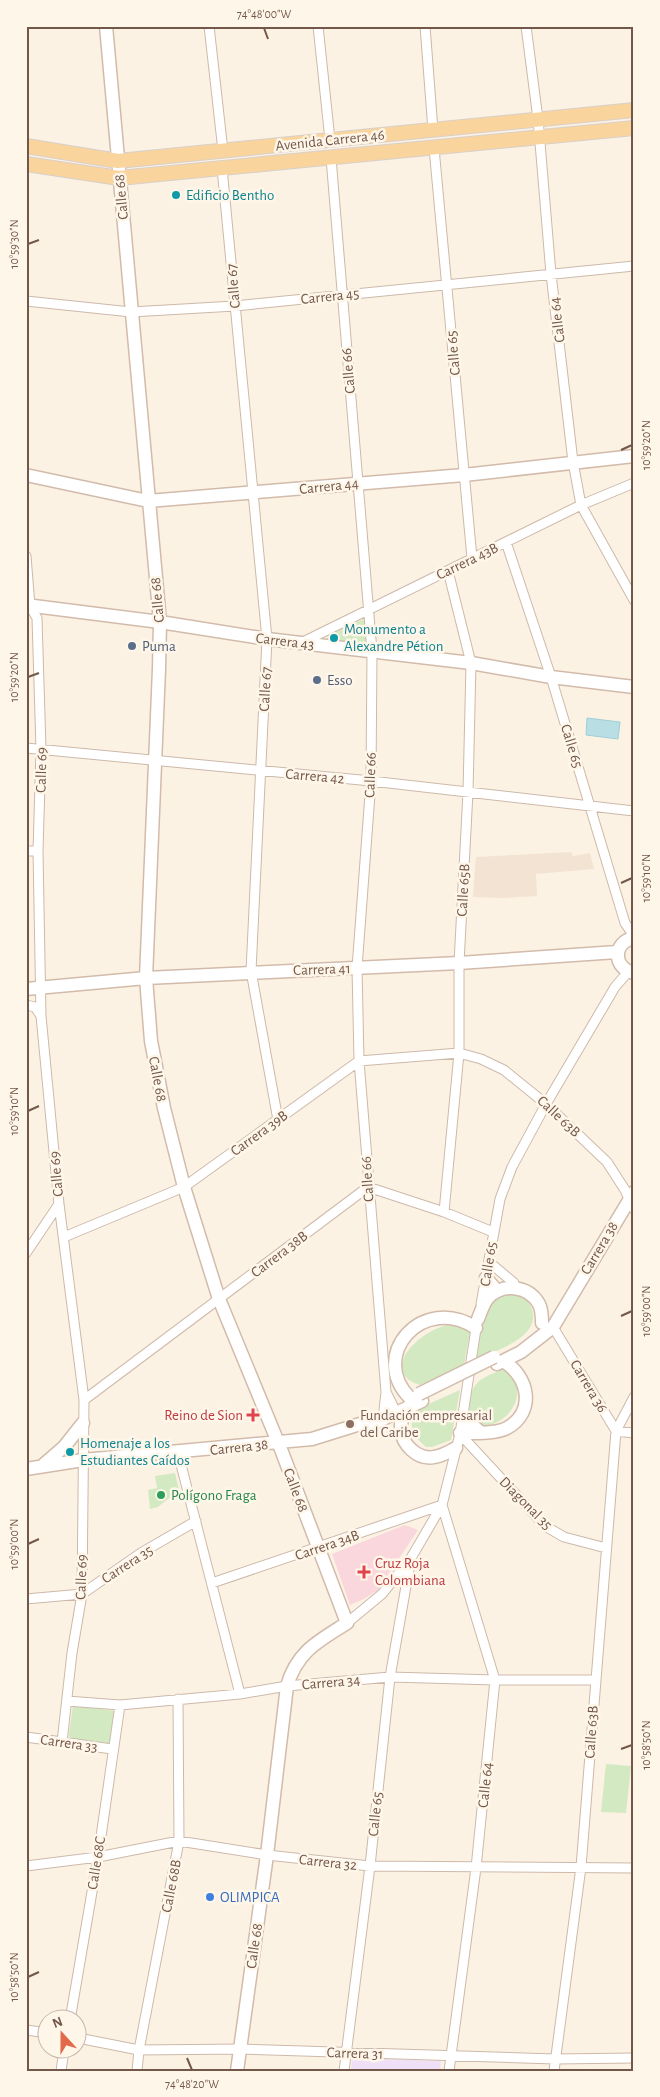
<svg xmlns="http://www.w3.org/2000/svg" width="660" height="2097" font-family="'Alegreya Sans',sans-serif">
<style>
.residential{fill:#f3e3d2}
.education{fill:#efe0f8}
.medical{fill:#f9d7dc}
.green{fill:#d3e9c2}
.water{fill:#b9dfe4;stroke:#9fcfd6}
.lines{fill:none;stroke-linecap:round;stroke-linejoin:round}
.street-casing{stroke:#cdb9aa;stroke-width:11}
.secondary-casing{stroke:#d2bbab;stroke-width:15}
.primary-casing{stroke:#d8d0cc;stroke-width:16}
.street{stroke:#fff;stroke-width:9}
.secondary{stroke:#fff;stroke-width:12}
.primary{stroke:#f9d49d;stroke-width:14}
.secondary-bridge-casing{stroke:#d2bbab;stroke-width:15;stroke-linecap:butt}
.secondary-bridge{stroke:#fff;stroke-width:12}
.ticks{fill:none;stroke:#73584a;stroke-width:2}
.culture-dot{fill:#0f9aa8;stroke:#fff6ea;stroke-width:2}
.service-dot{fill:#5c6f8a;stroke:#fff6ea;stroke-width:2}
.health-dot{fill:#e0444e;stroke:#fff6ea;stroke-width:2}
.education-dot{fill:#8d6e63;stroke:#fff6ea;stroke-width:2}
.leisure-dot{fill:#2e9e5b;stroke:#fff6ea;stroke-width:2}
.shop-dot{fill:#3f7fe0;stroke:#fff6ea;stroke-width:2}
.labels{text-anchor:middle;stroke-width:5;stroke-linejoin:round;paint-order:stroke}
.street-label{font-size:15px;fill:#73584a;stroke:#fff6ea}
.culture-label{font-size:15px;fill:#0d838f;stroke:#fff6ea;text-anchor:start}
.service-label{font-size:15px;fill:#4e5e75;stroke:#fff6ea;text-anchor:start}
.health-label{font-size:15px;fill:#be3a42;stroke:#fff6ea;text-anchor:end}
.education-label{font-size:15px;fill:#785e54;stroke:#fff6ea;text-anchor:start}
.leisure-label{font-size:15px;fill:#27864d;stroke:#fff6ea;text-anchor:start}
.shop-label{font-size:15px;fill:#366cbe;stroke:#fff6ea;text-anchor:start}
.neatline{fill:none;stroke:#73584a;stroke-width:2}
.ticks-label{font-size:12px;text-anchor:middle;fill:#73584a}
</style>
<rect width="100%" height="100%" fill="#fcf2e4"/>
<path class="residential" d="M571,852l2,4 17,-3 4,16 -58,5 1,22 -33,2 -31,-1 3,-40z"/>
<path class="education" d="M352,2058l89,3 -1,10h-89z"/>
<path class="medical" d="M405,1525l13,5 -40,60 -14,9 -14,6 -18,-51z"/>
<path class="green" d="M366,618l1,27 -40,-4 1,-6z
M507,1293c11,2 21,4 25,16 9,29 -36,41 -56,51 5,-24 4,-58 31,-67z
M448,1325h10l12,7 -6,33 -44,20c-44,-14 2,-56 28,-60z
M503,1369h5c3,4 7,8 8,13 7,25 -16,47 -40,44l-9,-13c5,-31 8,-32 36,-44z
M460,1390l-9,50 -19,7h-6c-15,-14 -17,-18 -11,-37z
M175,1473l4,17 -21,17 -8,2 -2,-19 9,-2 -2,-12z
M73,1705l43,6 -6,34 -42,-4z
M606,1764l25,2 -5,47 -25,-1z"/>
<path class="water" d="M587,718l33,4 -2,17 -32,-4z"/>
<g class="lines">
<g class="street-casing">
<path id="street" d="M209,26l14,125
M318,26l12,114
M425,26l8,104
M526,26l12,93 13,155 22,188 8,43 53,95
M434,148l38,410
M331,158l41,493 -1,130 -14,187 2,93 27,331 -2,18
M222,168l45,471 -16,332 27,149
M26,301l105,11 104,-6 399,-40
M506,542l45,135 74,246 9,13
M26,556l4,50 7,12 4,131 -3,102 3,165 18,188 25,196 -2,194 -10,59 -10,89
M303,642l278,-137 53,-22
M26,748l345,33 263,30
M26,851h12
M26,1005l9,2 6,9
M444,1212l15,-159v-90l9,-171 3,-129 -23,-92
M64,1237l120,-50 175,-126 100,-8 22,6 23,11 42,34 61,58 18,28 9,19
M26,1253l33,-49
M489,1262l25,21
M481,1304l19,-105 12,-32 34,-63 69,-117 13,-15
M553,1327l63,104 18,2
M386,1392l7,14
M84,1400l284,-213 76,25 49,20
M460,1434l85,92 19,11 42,11
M178,1453l62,241
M212,1583l230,-78 53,175 -19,188 -27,203
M26,1599l56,-5 59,-41 55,-32
M347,1623l35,-29 29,-36 31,-53 18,-71 17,-112
M67,1701l53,4 120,-11 47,-8 103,-9 105,3h100
M26,1737l86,12
M26,1866l72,-9 81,-16 88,14 103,11 264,2
M70,2020l28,-163 22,-152
M26,2030l22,3
M78,2038l61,12 101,-1 315,10 79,-1
M61,2071l3,-21
M137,2071l2,-21 40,-209 -1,-142
M344,2071l26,-205 20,-189 21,-119
M554,2071l27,-204 35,-436 18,-34"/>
</g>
<g class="secondary-casing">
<path id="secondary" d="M106,26l54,596 -1,47 -13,309 5,63 13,67 20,79 35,112 63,153 65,171c-28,18 -50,28 -60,63l-20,169 -30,216
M26,475l122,26 316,-26 170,-19
M26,605l134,17 107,17 204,24 80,14 83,10
M634,938c-22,4 -21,31 0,35
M26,989l120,-11 313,-15 158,-11
M486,1278l11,13
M478,1319c3,-7 5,-15 10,-21 14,-15 40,-13 51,6 3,6 3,12 3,19
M497,1364l24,-12 32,-25 81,-135
M410,1398c-42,-42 12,-105 66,-70
M408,1407c-4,7 -8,14 -7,22 1,16 17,31 33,28 8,-1 15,-5 22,-9
M463,1417l16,14
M460,1433c13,0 36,1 47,-5 29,-16 22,-52 -4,-67
M42,1466l22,-19 19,-24
M26,1469l57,-9 229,-21 48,-15h12l50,-23"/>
</g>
<g class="primary-casing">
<path id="primary" d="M26,146l92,15 516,-51
M26,164l93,14 515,-50"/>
</g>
<use href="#street" class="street"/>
<use href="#secondary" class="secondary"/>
<use href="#primary" class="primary"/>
<g class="secondary-bridge-casing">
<path id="secondary-bridge" d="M419,1394l75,-37"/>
</g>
<use href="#secondary-bridge" class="secondary-bridge"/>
</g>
<path class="ticks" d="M264,28l4,11M28,244l11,-4M621,450l11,-5M28,677l11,-4M621,883l11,-5M28,1111l11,-5M621,1316l11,-5M28,1544l11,-5M621,1749l11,-4M28,1977l11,-5M187,2058l5,12"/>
<g class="culture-dot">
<circle cx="176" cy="195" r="5"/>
<circle cx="334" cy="638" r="5"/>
<circle cx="70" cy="1452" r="5"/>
</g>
<g class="service-dot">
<circle cx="132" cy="646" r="5"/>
<circle cx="317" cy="680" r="5"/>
</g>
<g class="health-dot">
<path d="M250.5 1407.5h5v5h5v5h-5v5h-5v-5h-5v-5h5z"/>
<path d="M361.5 1564.5h5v5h5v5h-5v5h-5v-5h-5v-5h5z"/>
</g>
<circle class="education-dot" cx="350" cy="1424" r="5"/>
<circle class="leisure-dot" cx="161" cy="1495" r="5"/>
<circle class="shop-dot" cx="210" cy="1897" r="5"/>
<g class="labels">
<g class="street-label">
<text transform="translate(330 140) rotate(-6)" y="5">Avenida Carrera 46</text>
<text transform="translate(121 197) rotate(-95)" y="5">Calle 68</text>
<text transform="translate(233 286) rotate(-95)" y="5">Calle 67</text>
<text transform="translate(330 296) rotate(-6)" y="5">Carrera 45</text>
<text transform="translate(557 320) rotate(-97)" y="5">Calle 64</text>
<text transform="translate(453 353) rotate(-95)" y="5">Calle 65</text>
<text transform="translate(348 371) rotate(-95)" y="5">Calle 66</text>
<text transform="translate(329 486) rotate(-6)" y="5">Carrera 44</text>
<text transform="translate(467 561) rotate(-26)" y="5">Carrera 43B</text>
<text transform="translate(157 600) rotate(-95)" y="5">Calle 68</text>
<text transform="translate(285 641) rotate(7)" y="5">Carrera 43</text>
<text transform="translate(265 689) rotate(-87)" y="5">Calle 67</text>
<text transform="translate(572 746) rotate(73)" y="5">Calle 65</text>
<text transform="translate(41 770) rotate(-89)" y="5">Calle 69</text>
<text transform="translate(370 775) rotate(-88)" y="5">Calle 66</text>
<text transform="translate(315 776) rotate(5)" y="5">Carrera 42</text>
<text transform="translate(463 890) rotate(-87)" y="5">Calle 65B</text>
<text transform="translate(322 969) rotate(-2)" y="5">Carrera 41</text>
<text transform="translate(158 1079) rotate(79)" y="5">Calle 68</text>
<text transform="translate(559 1116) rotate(43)" y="5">Calle 63B</text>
<text transform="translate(259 1133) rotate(-36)" y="5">Carrera 39B</text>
<text transform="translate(56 1174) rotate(-95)" y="5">Calle 69</text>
<text transform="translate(367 1179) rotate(-94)" y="5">Calle 66</text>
<text transform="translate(599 1248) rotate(-59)" y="5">Carrera 38</text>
<text transform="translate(279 1254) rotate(-37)" y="5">Carrera 38B</text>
<text transform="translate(488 1264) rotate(-81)" y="5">Calle 65</text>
<text transform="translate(589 1386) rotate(59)" y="5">Carrera 36</text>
<text transform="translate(239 1447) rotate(-6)" y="5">Carrera 38</text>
<text transform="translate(296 1490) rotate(69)" y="5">Calle 68</text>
<text transform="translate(526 1503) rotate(45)" y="5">Diagonal 35</text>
<text transform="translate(327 1545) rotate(-19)" y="5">Carrera 34B</text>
<text transform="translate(127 1564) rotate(-33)" y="5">Carrera 35</text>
<text transform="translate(81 1577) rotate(-88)" y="5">Calle 69</text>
<text transform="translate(331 1682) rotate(-5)" y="5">Carrera 34</text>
<text transform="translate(591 1732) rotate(-86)" y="5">Calle 63B</text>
<text transform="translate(69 1743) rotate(8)" y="5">Carrera 33</text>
<text transform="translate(485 1785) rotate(-84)" y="5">Calle 64</text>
<text transform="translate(375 1814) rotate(-84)" y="5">Calle 65</text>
<text transform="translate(328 1862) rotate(6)" y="5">Carrera 32</text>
<text transform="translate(96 1863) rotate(-81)" y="5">Calle 68C</text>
<text transform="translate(171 1886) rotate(-79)" y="5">Calle 68B</text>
<text transform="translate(254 1946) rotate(-82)" y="5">Calle 68</text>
<text transform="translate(355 2053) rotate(2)" y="5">Carrera 31</text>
</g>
<g class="culture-label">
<text x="186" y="200">Edificio Bentho</text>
<text x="344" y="634">Monumento a<tspan x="344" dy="17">Alexandre Pétion</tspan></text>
<text x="80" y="1448">Homenaje a los<tspan x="80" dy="17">Estudiantes Caídos</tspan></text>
</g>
<g class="service-label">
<text x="142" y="651">Puma</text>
<text x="327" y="685">Esso</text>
</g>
<g class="health-label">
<text x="243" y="1420">Reino de Sion</text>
<text x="375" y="1568" text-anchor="start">Cruz Roja<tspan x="375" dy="17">Colombiana</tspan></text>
</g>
<g class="education-label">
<text x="360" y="1420">Fundación empresarial<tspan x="360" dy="17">del Caribe</tspan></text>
</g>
<g class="leisure-label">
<text x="171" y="1500">Polígono Fraga</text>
</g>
<g class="shop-label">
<text x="220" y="1902">OLIMPICA</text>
</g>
</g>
<rect width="660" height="2097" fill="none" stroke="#fff6ea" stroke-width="55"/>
<g transform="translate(62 2034) rotate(339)"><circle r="24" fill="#fff6ea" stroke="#c7b7aa"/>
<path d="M0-4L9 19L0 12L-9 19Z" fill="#e3694b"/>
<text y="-8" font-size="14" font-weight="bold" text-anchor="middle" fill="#73584a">N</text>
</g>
<rect x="28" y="28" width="604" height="2042" class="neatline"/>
<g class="ticks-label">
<text x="264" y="18">74°48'00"W</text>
<text transform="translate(14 244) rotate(-90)" y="4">10°59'30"N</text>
<text transform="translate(646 445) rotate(-90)" y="4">10°59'20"N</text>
<text transform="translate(14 677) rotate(-90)" y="4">10°59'20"N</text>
<text transform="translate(646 878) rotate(-90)" y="4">10°59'10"N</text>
<text transform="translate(14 1111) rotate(-90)" y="4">10°59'10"N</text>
<text transform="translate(646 1311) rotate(-90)" y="4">10°59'00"N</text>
<text transform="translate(14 1544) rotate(-90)" y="4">10°59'00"N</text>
<text transform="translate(646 1745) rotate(-90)" y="4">10°58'50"N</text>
<text transform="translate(14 1977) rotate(-90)" y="4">10°58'50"N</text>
<text x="192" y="2088">74°48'20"W</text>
</g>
</svg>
